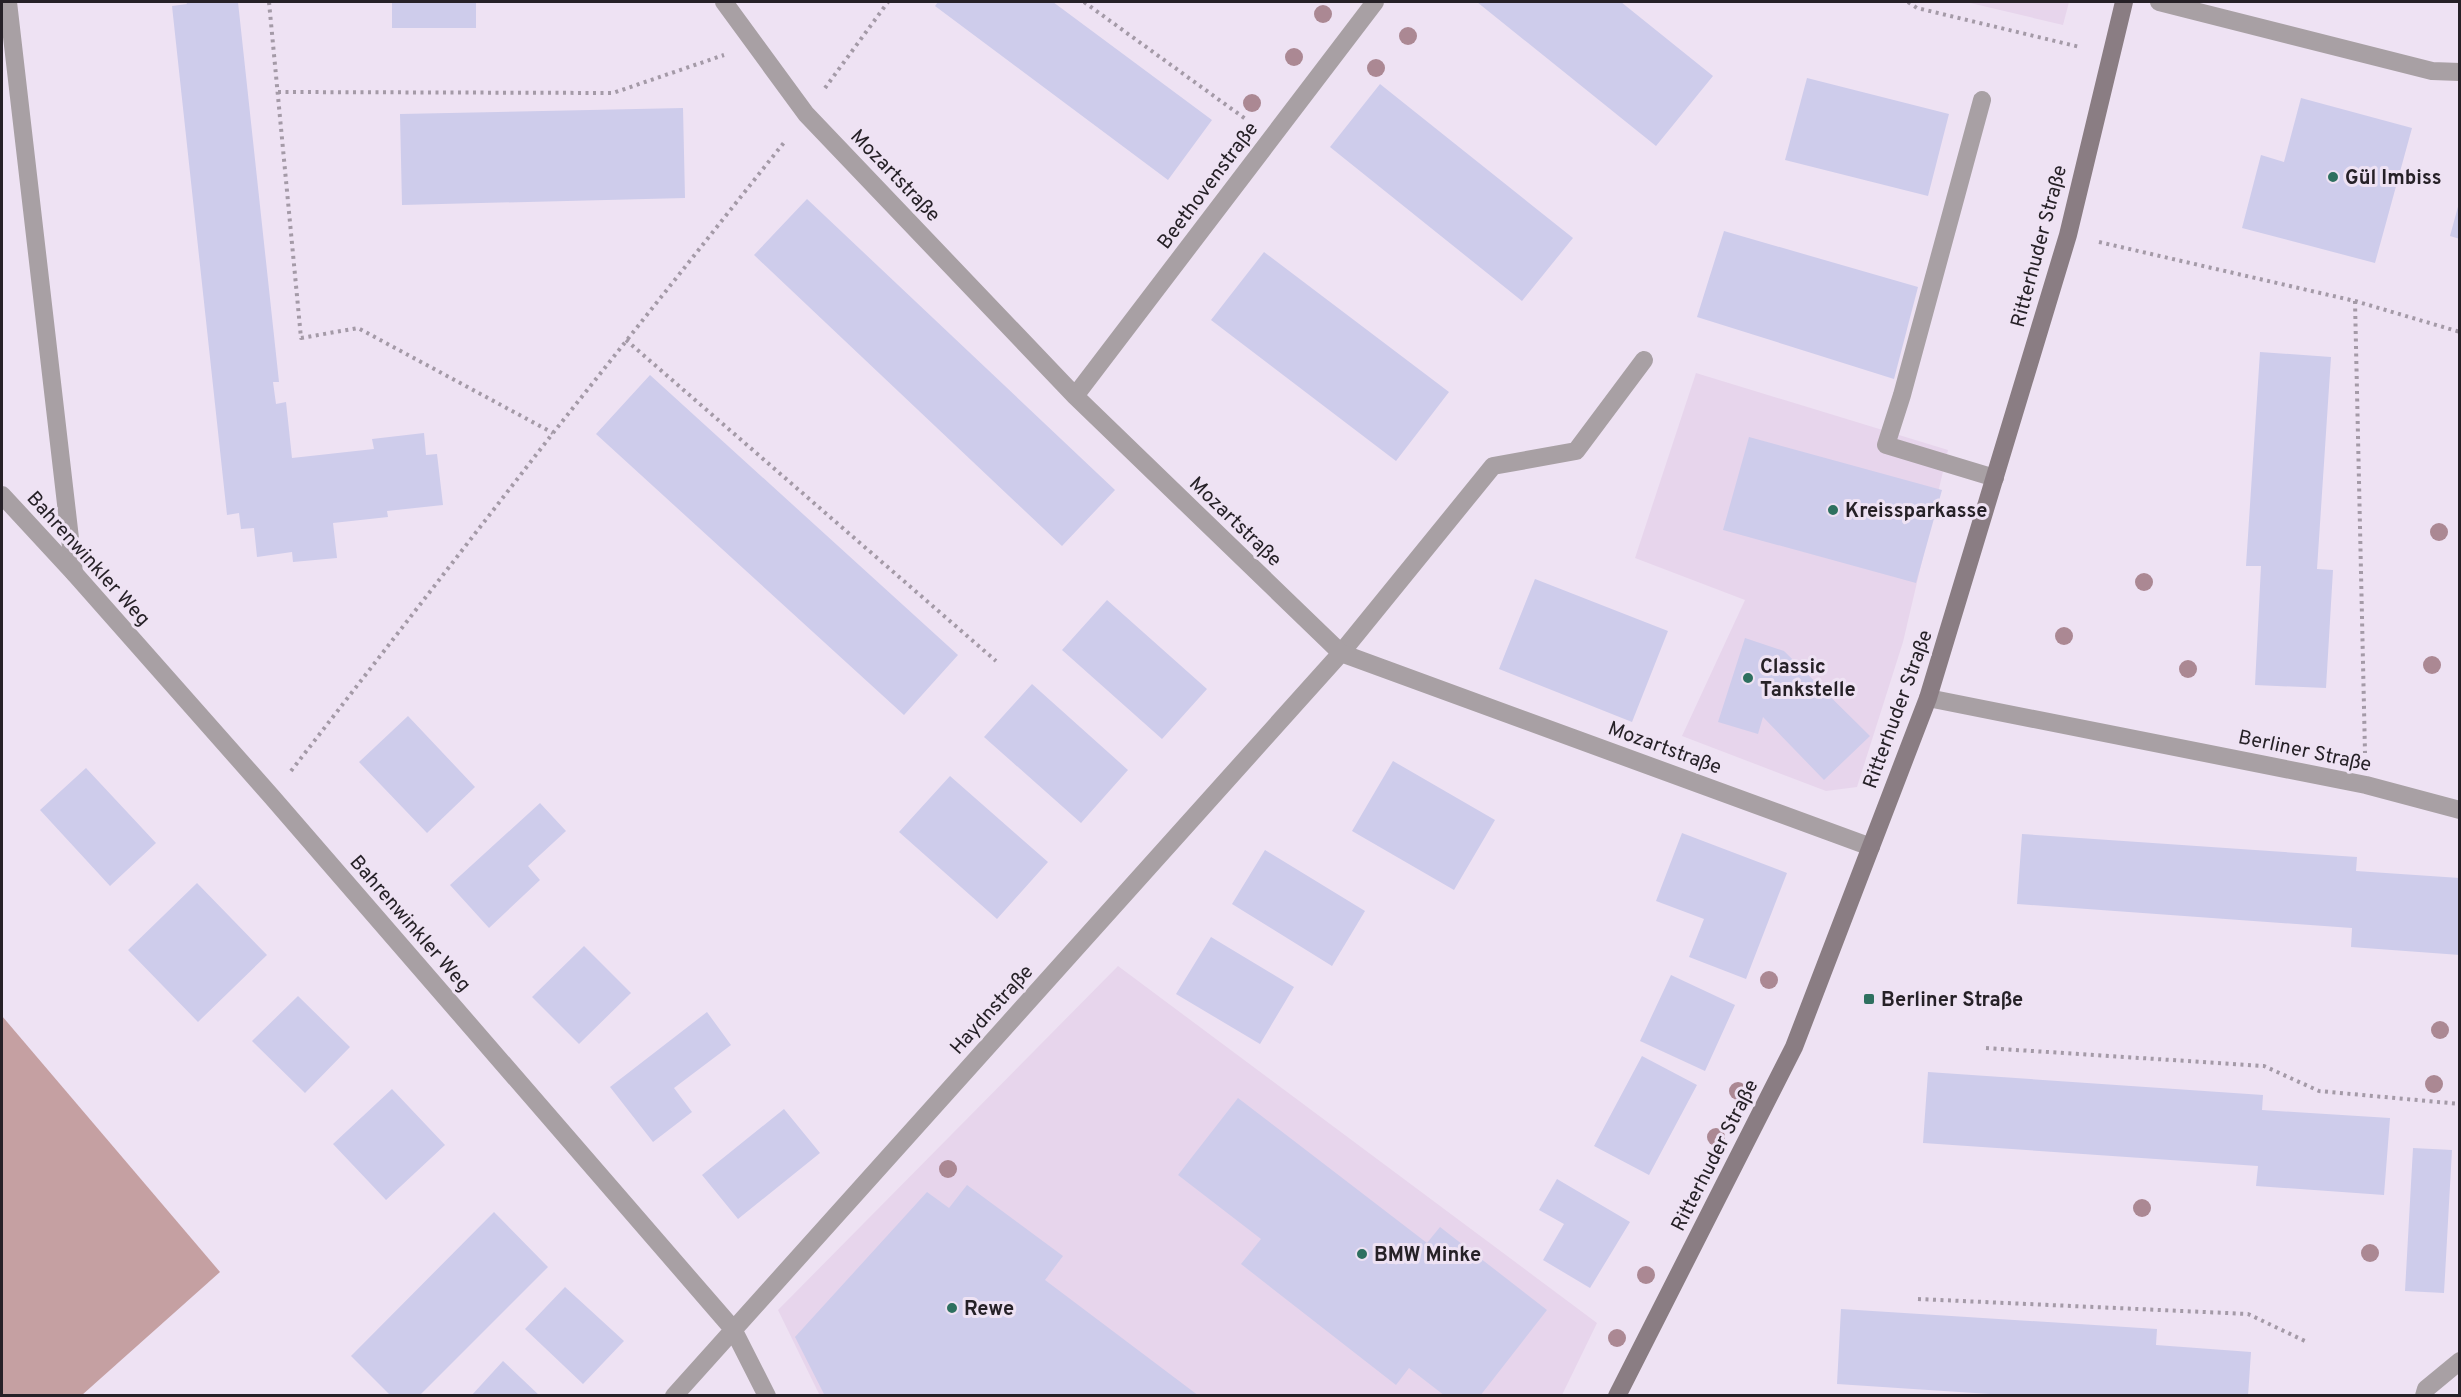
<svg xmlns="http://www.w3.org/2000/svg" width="2461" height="1397" font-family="Overpass,sans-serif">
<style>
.built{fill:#e7d5ec}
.forest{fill:#c5a0a2}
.building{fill:#cecceb}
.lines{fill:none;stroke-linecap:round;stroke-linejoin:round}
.path{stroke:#a49aa7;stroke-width:4;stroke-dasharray:3 4.5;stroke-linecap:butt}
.lane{stroke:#a8a0a4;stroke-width:18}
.street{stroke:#a8a0a4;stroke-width:18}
.secondary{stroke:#8a7d83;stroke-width:18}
.tree{fill:#ab8893}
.poi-dot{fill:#2e705f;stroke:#eee2f3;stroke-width:2}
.labels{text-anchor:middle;stroke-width:6;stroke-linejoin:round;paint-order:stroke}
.street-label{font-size:20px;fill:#262127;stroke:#eee2f3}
.poi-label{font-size:20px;font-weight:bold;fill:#262127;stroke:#eee2f3;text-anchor:start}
</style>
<rect width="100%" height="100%" fill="#eee2f3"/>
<path class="built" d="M1966,2h103l-6,23z
M1696,373l252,77 -45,192 -46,145 -31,4 -144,-55 63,-136 -110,-42z
M1118,966l479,357 -35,72 -742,1 -42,-86z"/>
<path class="forest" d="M2,1016l218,256 -138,123h-80z"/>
<path class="building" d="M186,2h52l41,380h-6l3,22 10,-2 6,56 82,-9 -2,-10 52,-6 2,22 11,-1 6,51 -56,6 1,6 -55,6 4,35 -44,4 -1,-10 -35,5 -3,-29 -13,1 -2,-16 -12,2 -55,-509 15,-2z
M392,2h84v26h-84z
M938,2h115l159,118 -44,60 -233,-174z
M1477,2h144l92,74 -57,70z
M1807,78l142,36 -21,82 -143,-36z
M1380,84l193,154 -51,63 -192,-154z
M2301,98l111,30 -37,135 -133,-35 19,-73 23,7z
M683,108l2,90 -283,7 -2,-91z
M807,199l308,291 -53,56 -308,-291z
M2459,203h1v36l-10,-3z
M1724,231l194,56 -24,92 -197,-62z
M1264,252l185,140 -53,69 -185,-141z
M2260,352l71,5 -14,212 16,1 -7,118 -71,-3 6,-119h-15z
M650,375l308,280 -54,60 -308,-281z
M1749,437l193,53 -26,93 -193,-53z
M1535,579l133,52 -36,91 -133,-53z
M1107,600l100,89 -45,50 -100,-89z
M1745,638l39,13 86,85 -46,44 -61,-63 -5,17 -40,-12z
M1032,684l96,86 -47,53 -97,-86z
M408,716l67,71 -48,46 -68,-71z
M1393,761l102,59 -41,70 -102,-59z
M86,768l70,75 -46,43 -70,-76z
M950,776l98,86 -51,57 -98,-87z
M540,803l26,28 -38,35 12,14 -51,48 -39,-43z
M1682,833l105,40 -41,106 -57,-22 15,-38 -48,-18z
M2022,834l335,23 -1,14 104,7v77l-109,-8 1,-19 -335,-24z
M1265,850l100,61 -33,55 -100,-62z
M197,883l70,72 -69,67 -70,-72z
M1211,937l83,50 -34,57 -84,-50z
M584,946l47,47 -52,51 -47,-47z
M1671,975l64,30 -30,66 -65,-30z
M298,996l52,51 -45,46 -53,-52z
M707,1012l24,33 -57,43 18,24 -39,30 -43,-55z
M1642,1056l55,29 -48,90 -55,-29z
M1928,1072l335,23 -1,15 128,8 -6,77 -128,-9 2,-20 -335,-23z
M392,1089l53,56 -59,55 -53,-56z
M1238,1098l189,145 13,-16 107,83 -67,86h-35l-36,-28 -13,17 -155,-121 20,-25 -83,-64z
M784,1109l36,44 -82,66 -36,-44z
M2413,1148l39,2 -8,143 -39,-2z
M1557,1179l73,43 -40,66 -47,-28 21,-36 -25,-14z
M967,1185l96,71 -18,24 154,116h-374l-30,-59 132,-145 22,16z
M494,1212l54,55 -129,129h-28l-40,-40z
M565,1287l59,54 -41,43 -58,-55z
M1841,1309l316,20 -1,16 95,7 -3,44h-228l-183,-12z
M503,1361l37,35h-69z"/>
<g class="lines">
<path class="path" d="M269,2l32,336 57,-10 195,105
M1084,2l163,118
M1908,2l9,6 163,39
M825,88l63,-86
M278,92l335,1 111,-38
M2099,242l256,59 105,31
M2355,301l10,452
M626,340l370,321
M291,771l262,-338 233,-293
M1986,1048l278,18 55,25 141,13
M1918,1299l330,15 57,27"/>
<path class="lane" d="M8,2l66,571
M1982,100l-80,295 -16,50 109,33
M1341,653l152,-187 83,-15 68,-91"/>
<path class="street" d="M724,2l82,112 269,282 266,257 530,194
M2159,2l273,69 28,1
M1075,396l300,-394
M2,495l72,78 198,224 461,532 34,67
M1928,698l438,87 94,25
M674,1396l667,-743
M2424,1396l2,-7 34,-28"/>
<path class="secondary" d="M1617,1396l177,-349 134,-349 140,-463 56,-233"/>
</g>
<g class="tree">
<circle cx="1323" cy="14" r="9"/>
<circle cx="1408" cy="36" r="9"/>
<circle cx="1294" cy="57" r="9"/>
<circle cx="1376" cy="68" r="9"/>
<circle cx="1252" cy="103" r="9"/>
<circle cx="2439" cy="532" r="9"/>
<circle cx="2144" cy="582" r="9"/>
<circle cx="2064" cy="636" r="9"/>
<circle cx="2432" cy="665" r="9"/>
<circle cx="2188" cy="669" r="9"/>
<circle cx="1769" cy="980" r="9"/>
<circle cx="2440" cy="1030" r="9"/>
<circle cx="2434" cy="1084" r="9"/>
<circle cx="1738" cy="1091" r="9"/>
<circle cx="1716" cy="1137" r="9"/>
<circle cx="948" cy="1169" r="9"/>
<circle cx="2142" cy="1208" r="9"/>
<circle cx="2370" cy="1253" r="9"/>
<circle cx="1646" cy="1275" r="9"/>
<circle cx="1617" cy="1338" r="9"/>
</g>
<g class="poi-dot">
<circle cx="2333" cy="177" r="6"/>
<circle cx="1833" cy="510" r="6"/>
<circle cx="1748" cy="678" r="6"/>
<rect x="1863" y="993" width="12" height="12" rx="3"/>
<circle cx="1362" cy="1254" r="6"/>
<circle cx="952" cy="1308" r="6"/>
</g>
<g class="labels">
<g class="street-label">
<text transform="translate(896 175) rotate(46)" y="7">Mozartstraße</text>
<text transform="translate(1207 185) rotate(-53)" y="7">Beethovenstraße</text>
<text transform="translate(2038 246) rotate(-75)" y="7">Ritterhuder Straße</text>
<text transform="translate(1236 521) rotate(44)" y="7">Mozartstraße</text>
<text transform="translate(89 558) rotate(48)" y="7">Bahrenwinkler Weg</text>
<text transform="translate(1897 709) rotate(-70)" y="7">Ritterhuder Straße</text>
<text transform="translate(1665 747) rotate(20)" y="7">Mozartstraße</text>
<text transform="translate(2305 750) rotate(12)" y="7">Berliner Straße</text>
<text transform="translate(411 923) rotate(49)" y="7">Bahrenwinkler Weg</text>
<text transform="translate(991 1009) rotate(-48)" y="7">Haydnstraße</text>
<text transform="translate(1714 1155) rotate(-63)" y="7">Ritterhuder Straße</text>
</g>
<g class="poi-label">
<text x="2345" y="184">Gül Imbiss</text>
<text x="1845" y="517">Kreissparkasse</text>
<text x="1760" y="673">Classic<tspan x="1760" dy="23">Tankstelle</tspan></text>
<text x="1881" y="1006">Berliner Straße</text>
<text x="1374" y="1261">BMW Minke</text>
<text x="964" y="1315">Rewe</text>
</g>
</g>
<rect width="2461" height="1397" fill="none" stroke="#262127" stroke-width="6"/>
</svg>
